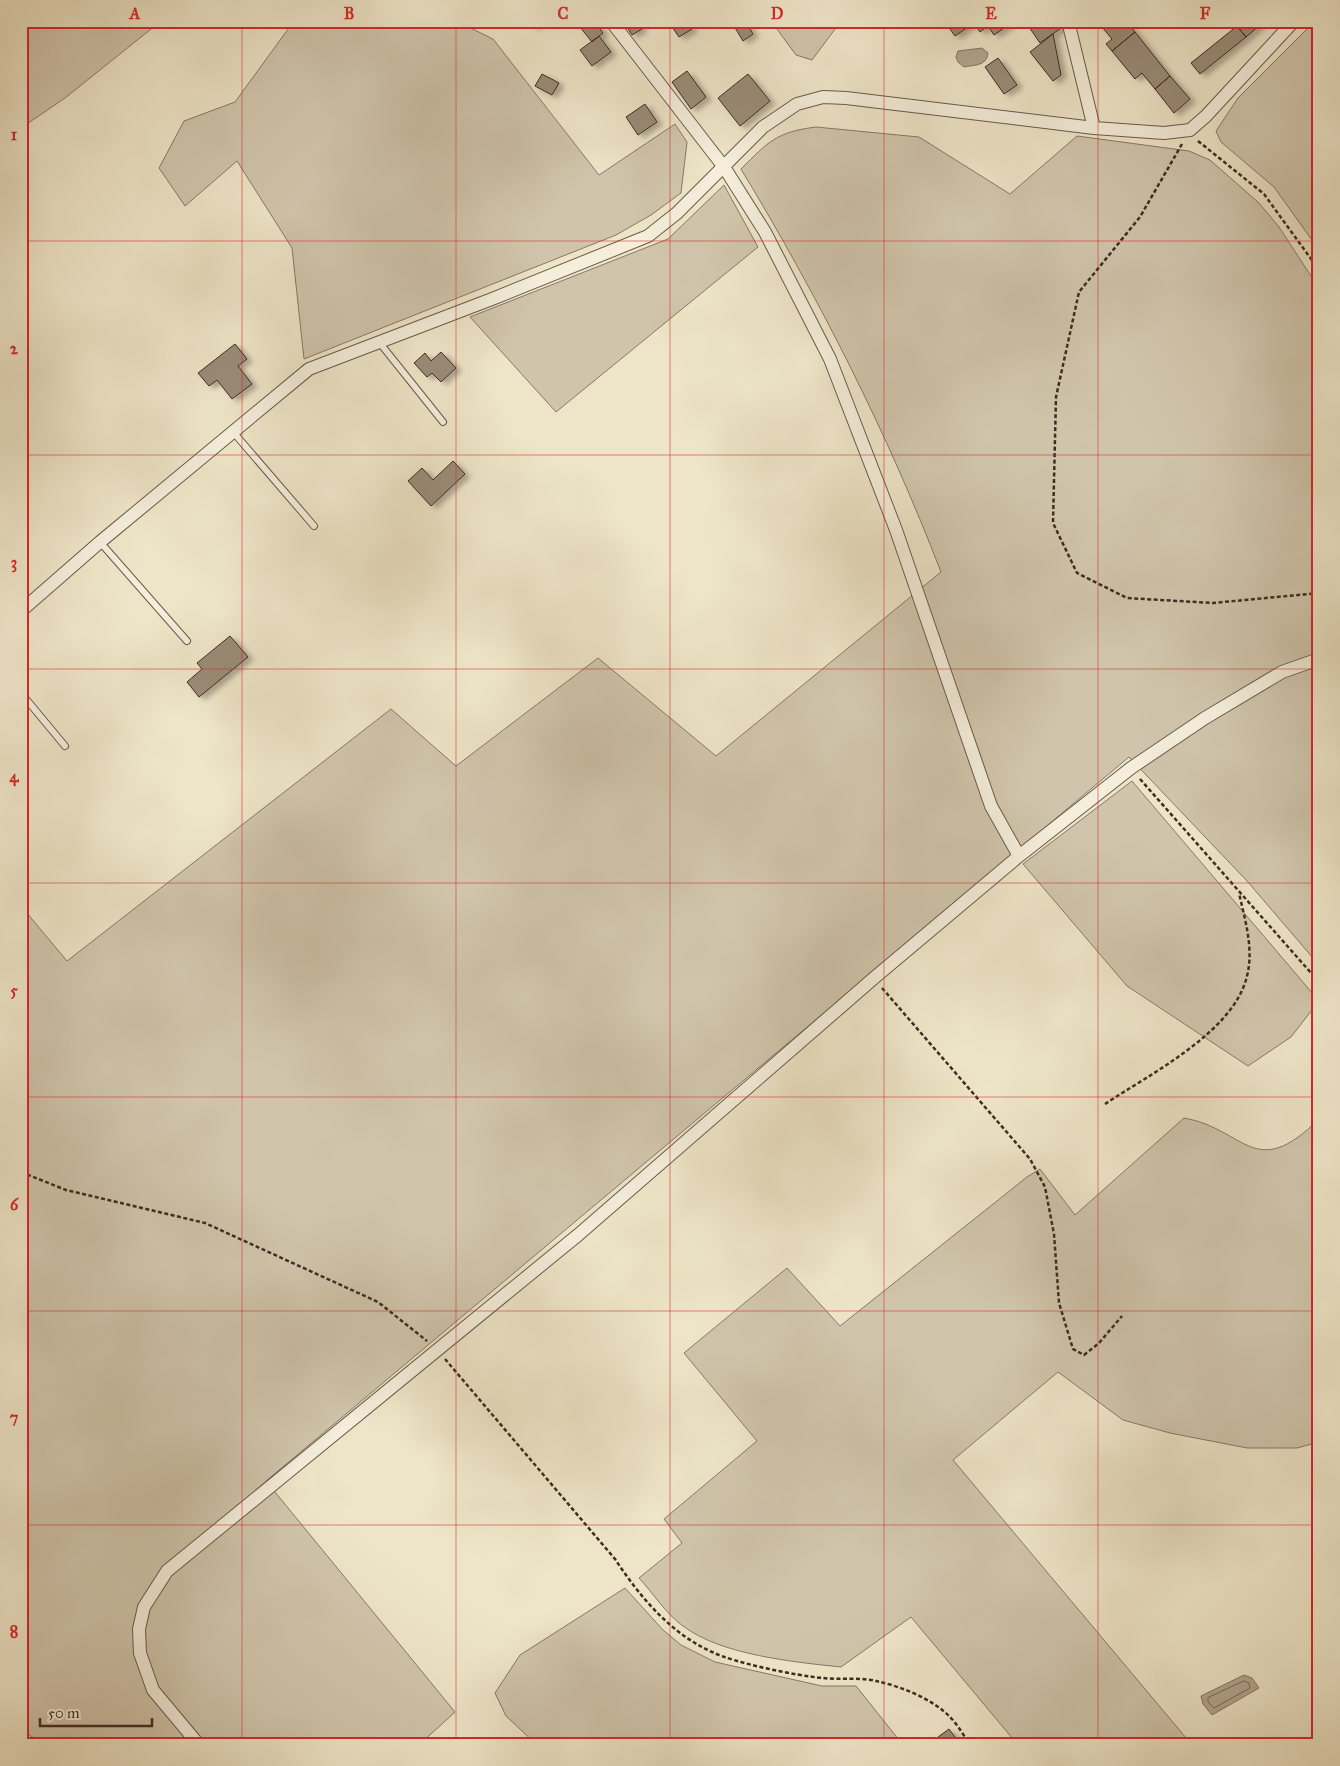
<svg xmlns="http://www.w3.org/2000/svg" width="1340" height="1766" font-family="'IM FELL Great Primer',serif">
<style>
.green{fill:#d0c5ac;stroke:#887868}
.water{fill:#b2a690;stroke:#847564}
.lines{fill:none;stroke-linecap:round;stroke-linejoin:round}
.shore{stroke:#78685a;stroke-width:1}
.building{fill:#9a8c79;stroke:#3f2b23;filter:url(#shadow)}
.lane-casing{stroke:#6b5a4c;stroke-width:8}
.street-casing{stroke:#6b5a4c;stroke-width:14}
.path{stroke:#3f2b23;stroke-width:2.5;stroke-dasharray:4 2.5;stroke-linecap:butt}
.lane{stroke:#f4eedb;stroke-width:6}
.street{stroke:#f4eedb;stroke-width:12}
.grid{fill:none;stroke:#d62828;stroke-width:1;stroke-opacity:0.55}
.neatline{fill:none;stroke:#d62828;stroke-width:2}
.grid-label{font-size:16px;text-anchor:middle;font-weight:bold;fill:#d62828}
</style>
<defs>
<filter id="shadow"><feDropShadow dx="5.5" dy="3" stdDeviation="2.5" flood-color="#0004"/></filter>
</defs>
<rect width="100%" height="100%" fill="#eee5c8"/>
<filter id="stains"><feTurbulence type="fractalNoise" baseFrequency=".004" numOctaves="4"/><feColorMatrix values="0 0 0 0 .2 0 0 0 0 .09 0 0 0 0 .02 0 0 0 .5 -.17"/></filter>
<radialGradient id="worn" r=".72"><stop offset=".6" stop-color="#630" stop-opacity="0"/><stop offset="1" stop-color="#630" stop-opacity=".3"/></radialGradient>
<path class="green" d="M21,21h140l-96,77 -44,30z
M294,21h162l37,18 106,136 76,-51 12,18 -6,51 -30,22 -35,20 -312,124 -12,-111 -55,-87 -52,45 -26,-38 25,-47 51,-19z
M771,21h70l-29,39 -16,-5z
M1315,21h4v229l-45,-63 -53,-45 -5,-11 22,-33z
M816,127l103,10 91,57 67,-58 112,15 21,9 49,43 20,24 36,55 4,7v676l-72,-84 -118,-124 -863,724 189,231 -36,33h-371l-27,-14v-825l46,55 324,-252 65,57 142,-108 118,98 225,-184c-54,-140 -122,-274 -200,-403 27,-27 35,-37 75,-42z
M724,185l34,62 -202,165 -86,-95 198,-78z
M1132,781l187,220 -28,36 -43,29 -121,-80 -104,-122z
M1184,1118c62,11 70,65 135,1v323l-22,6h-50l-77,-15 -47,-13 -65,-48 -105,88 239,285h-174l-107,-128 -70,50c-47,-5 -120,-12 -158,-41 -17,-12 -30,-33 -44,-48l43,-35 -18,-24 93,-78 -73,-88 103,-85 53,58 187,-149 13,-8 35,46z
M625,1588l38,42 18,15 34,17 107,24h34l47,59h-366l-31,-29 -11,-23 25,-38z"/>
<path class="water" d="M982,48l6,5c-1,13 -14,12 -24,14l-6,-5 -2,-5 2,-6z
M1244,1675l8,3 7,10 -47,27 -9,-11 -2,-8z"/>
<g class="lines">
<path class="shore" d="M1244,1681l5,2 1,5 -36,20 -6,-6v-4z"/>
</g>
<path class="building" d="M529,21h12l-8,6z
M594,21l9,12 -11,9 -16,-20z
M623,21h14l5,8 -10,6z
M668,21h19l5,8 -13,8z
M731,21h14l8,13 -10,7z
M972,21h42l-20,14 -6,-9 -8,6z
M972,21l2,2 -19,13 -10,-14z
M1025,21h35l1,7 -21,15z
M1097,21h29l9,11 -23,19 -6,-7 6,-5z
M1233,21h25l2,4 -14,12z
M1237,26l9,11 -46,37 -9,-11z
M1135,32l35,44 -15,13 -13,-16 -7,6 -23,-28z
M1053,34l8,41 -8,6 -23,-29z
M599,36l12,16 -19,14 -12,-16z
M998,58l19,27 -13,9 -19,-27z
M687,71l19,26 -15,12 -19,-27z
M542,74l17,9 -7,12 -17,-9z
M748,74l22,27 -30,25 -22,-28z
M1170,76l20,23 -16,14 -19,-24z
M645,104l12,18 -19,13 -12,-18z
M235,344l12,15 -9,7 14,18 -20,15 -15,-19 -8,6 -11,-13z
M441,352l15,16 -15,14 -9,-9 -5,4 -13,-14 11,-10 6,8z
M453,461l12,13 -34,32 -23,-25 14,-13 11,12z
M230,636l18,21 -49,40 -12,-15 15,-13 -5,-6z
M949,1729l12,16h-17l-6,-8z"/>
<g class="lines">
<g class="lane-casing">
<path id="lane" d="M379,342l64,80
M234,433l80,93
M100,542l87,99
M21,693l44,53"/>
</g>
<g class="street-casing">
<path id="street" d="M611,21l113,146 41,65 65,127 66,171 95,276 28,50
M1068,21l26,107
M21,611l79,-69 209,-173 183,-70 156,-63 29,-23 86,-86 34,-23 26,-7 23,1 248,30 70,5 26,-3 16,-14 88,-95
M199,1745l-46,-55 -13,-37 -1,-24 5,-22 23,-36 411,-336 296,-257 145,-122 112,-88 74,-50 77,-46 37,-13"/>
</g>
<path class="path" d="M1198,141l66,53 55,76
M1182,144l-42,73 -61,75 -23,105 -3,126 24,50 50,25 86,5 106,-10
M1140,779l179,203
M882,988l148,171 15,28 9,47 5,69 14,46 11,6 15,-12 23,-27
M1105,1104c45,-30 129,-72 142,-128 7,-27 -2,-56 -8,-83
M21,1172l45,18 139,33 173,79 49,39
M445,1359l170,200c25,38 55,74 97,93 23,11 85,24 111,26 17,2 36,-1 53,3 24,5 57,18 74,36 8,8 14,19 20,28"/>
<use href="#lane" class="lane"/>
<use href="#street" class="street"/>
</g>
<path class="grid" d="M242,21v1724M456,21v1724M670,21v1724M884,21v1724M1098,21v1724M21,241h1298M21,455h1298M21,669h1298M21,883h1298M21,1097h1298M21,1311h1298M21,1525h1298"/>
<rect width="1340" height="1766" fill="none" stroke="#eee5c8" stroke-width="55"/>
<path d="M40 1718v8h112v-8" fill="none" stroke="#3f2b23" stroke-width="2.5"/>
<text x="48" y="1718" font-size="15" fill="#3f2b23" stroke="#f4eedb" stroke-width="4" paint-order="stroke">50 m</text>
<rect x="28" y="28" width="1284" height="1710" class="neatline"/>
<g class="grid-label">
<text x="135" y="19">A</text>
<text x="349" y="19">B</text>
<text x="563" y="19">C</text>
<text x="777" y="19">D</text>
<text x="991" y="19">E</text>
<text x="1205" y="19">F</text>
<text x="14" y="140">1</text>
<text x="14" y="354">2</text>
<text x="14" y="568">3</text>
<text x="14" y="782">4</text>
<text x="14" y="996">5</text>
<text x="14" y="1210">6</text>
<text x="14" y="1423">7</text>
<text x="14" y="1637">8</text>
</g>
<rect width="100%" height="100%" filter="url(#stains)"/>
<rect width="100%" height="100%" fill="url(#worn)"/>
</svg>
